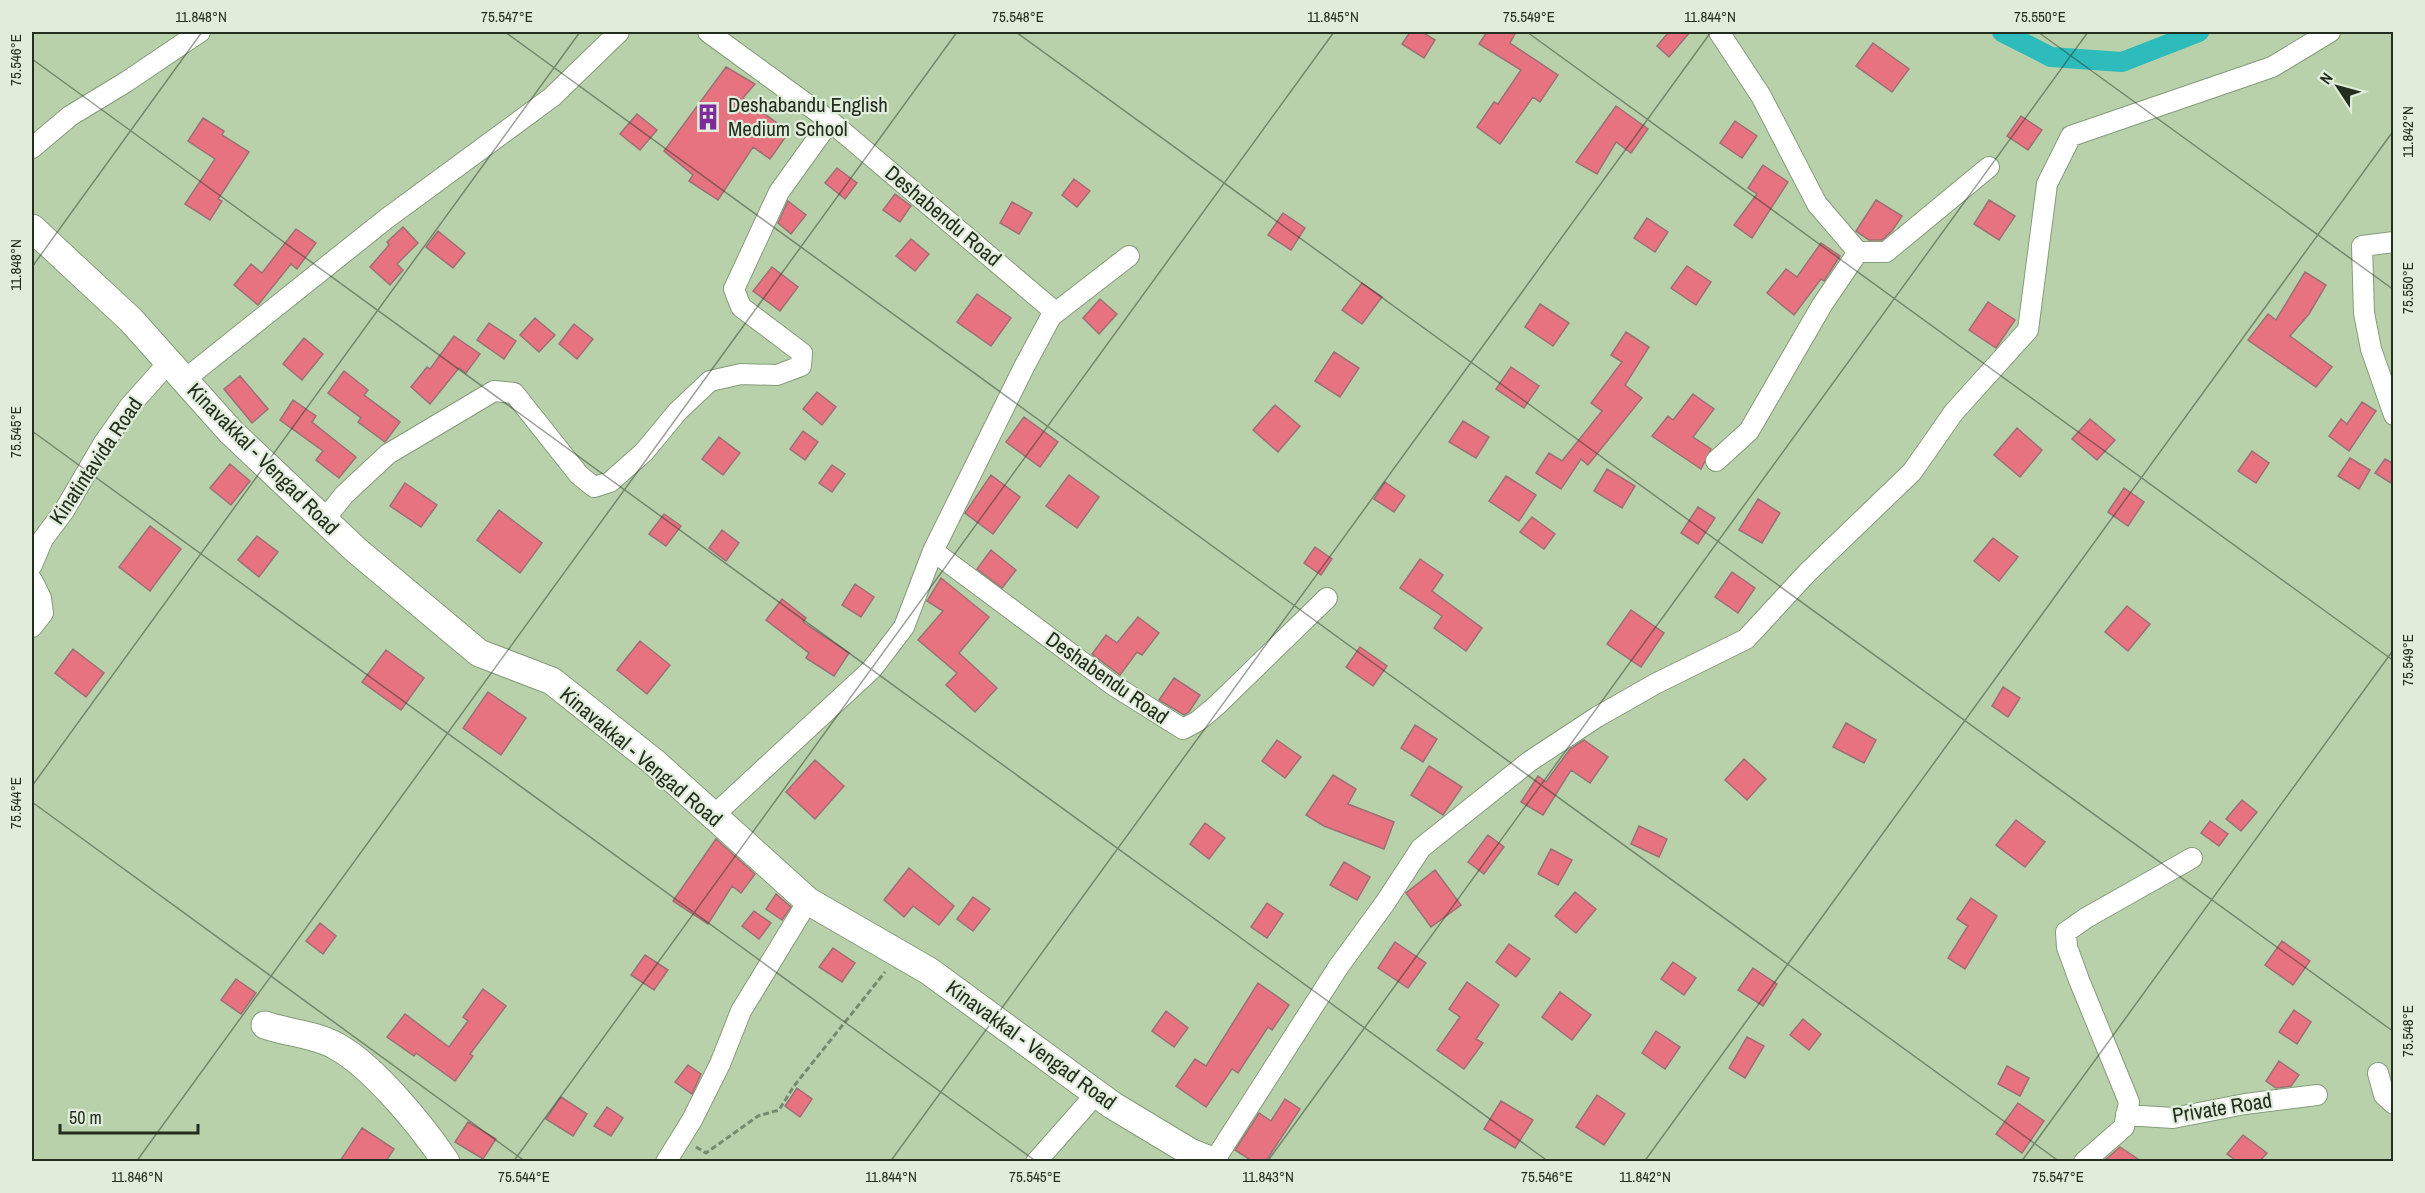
<svg xmlns="http://www.w3.org/2000/svg" width="2425" height="1193" font-family="'Archivo Narrow',sans-serif">
<style>
.lines{fill:none;stroke-linecap:round;stroke-linejoin:round}
.canal{stroke:#2dbbbc;stroke-width:20}
.building{fill:#e6737f;stroke:#9d7073;stroke-width:1.5}
.street-casing{stroke:#849c78;stroke-width:22}
.secondary-casing{stroke:#849c78;stroke-width:29}
.path{stroke:#778a6e;stroke-width:3;stroke-dasharray:6 3;stroke-linecap:butt}
.street{stroke:#fff;stroke-width:20}
.secondary{stroke:#fff;stroke-width:27}
.ticks{fill:none;stroke:#242e1f;stroke-width:1.5;stroke-opacity:0.45}
.labels{text-anchor:middle;stroke-width:4.5;stroke-linejoin:round;paint-order:stroke}
.poi-label{font-size:21px;fill:#242e1f;stroke:#e0edda;text-anchor:start}
.street-label{font-size:21px;fill:#242e1f;stroke:#e0edda}
.neatline{fill:none;stroke:#242e1f;stroke-width:2}
.ticks-label{font-size:15px;text-anchor:middle;fill:#242e1f}
</style>
<rect width="100%" height="100%" fill="#b8d1ab"/>
<g class="lines">
<path class="canal" d="M2002,32l49,25 71,5 77,-30"/>
</g>
<path class="building" d="M1410,32h12l13,8 -11,18 -22,-14z
M1487,32h29l-6,11 48,32 -18,27 -7,-5 -33,47 -23,-17 17,-25 4,2 23,-34 -42,-26z
M1669,32h21l-21,25 -12,-11z
M1873,43l36,26 -17,23 -36,-26z
M726,67l29,17 -12,14 46,34 -19,27 -17,-12 -35,53 -29,-19 4,-6 -29,-24z
M1616,106l32,23 -17,24 -15,-11 -19,32 -21,-12z
M637,114l20,16 -17,20 -20,-16z
M2021,116l21,14 -14,20 -21,-14z
M203,118l21,13 -2,4 27,17 -31,47 4,2 -12,19 -25,-16 30,-45 -27,-18z
M1735,121l22,15 -15,22 -22,-15z
M1763,165l25,17 -36,56 -18,-13 23,-31 -9,-6z
M837,168l20,15 -12,16 -20,-16z
M1074,179l16,12 -13,16 -15,-12z
M895,194l16,12 -11,16 -17,-12z
M1876,200l26,16 -10,15 -10,9h-13l-13,-9z
M1989,200l26,16 -16,24 -25,-16z
M788,201l18,14 -15,19 -13,-11z
M1012,202l20,11 -13,21 -19,-11z
M1283,213l22,15 -14,22 -23,-15z
M1647,218l21,14 -13,20 -21,-14z
M403,227l15,16 -21,21 6,6 -13,15 -20,-18 19,-22 -2,-3z
M296,229l20,14 -19,26 -6,-5 -33,41 -24,-20 17,-21 11,9z
M438,231l27,22 -12,15 -27,-21z
M911,239l18,15 -14,17 -19,-15z
M1821,243l19,13 -16,25 -3,-2 -27,36 -27,-22 19,-24 11,8z
M1687,266l24,16 -15,23 -25,-17z
M772,267l26,20 -18,24 -27,-20z
M2305,272l21,13 -17,29 -19,22 42,31 -16,20 -68,-47 20,-26 8,6z
M1362,283l20,14 -20,27 -20,-14z
M977,294l34,24 -20,28 -34,-24z
M1100,299l17,15 -18,20 -16,-16z
M1988,302l27,18 -19,28 -27,-18z
M1540,304l29,19 -16,23 -28,-19z
M535,318l20,17 -16,17 -19,-17z
M489,323l27,18 -12,18 -27,-19z
M574,324l19,15 -16,20 -18,-15z
M1626,332l23,15 -24,38 17,13 -54,67 -7,-6 -20,30 -25,-16 13,-20 13,8 40,-50 -11,-8 31,-41 -11,-7z
M454,336l26,18 -14,19 -7,-5 -29,36 -19,-17 16,-20 3,2z
M304,338l19,16 -21,26 -19,-16z
M1334,352l25,16 -19,29 -25,-16z
M1511,367l28,19 -15,22 -28,-19z
M344,371l24,19 -4,5 36,27 -15,20 -27,-20 3,-4 -33,-25z
M240,376l28,33 -16,14 -28,-34z
M817,392l19,15 -14,18 -19,-16z
M1693,394l21,15 -21,28 18,12 -10,20 -49,-33 16,-20 5,4z
M293,400l23,16 -4,6 44,35 -17,21 -23,-18 7,-9 -43,-31z
M2362,402l14,9 -27,40 -20,-15 12,-17 6,5z
M1275,405l25,21 -22,26 -25,-22z
M1024,417l34,25 -18,25 -34,-25z
M2090,419l25,21 -18,20 -25,-21z
M1463,421l26,16 -13,21 -27,-16z
M2017,428l25,22 -22,27 -26,-22z
M803,431l15,11 -13,18 -15,-11z
M719,437l21,16 -17,22 -21,-16z
M2252,451l17,12 -13,20 -18,-12z
M2350,458l20,12 -11,19 -21,-13z
M2385,459l9,5v21l-19,-12z
M230,464l20,17 -19,24 -21,-17z
M832,465l13,9 -13,18 -13,-9z
M1607,469l28,17 -13,22 -28,-17z
M991,475l29,22 -27,37 -28,-21z
M1069,475l30,22 -22,31 -31,-22z
M1506,476l30,19 -17,26 -30,-20z
M1385,482l20,14 -11,16 -20,-13z
M405,483l32,22 -16,22 -31,-21z
M2124,488l20,14 -16,24 -20,-14z
M1758,499l22,14 -18,30 -23,-13z
M1698,507l17,11 -17,26 -17,-11z
M499,510l43,33 -22,30 -43,-33z
M664,514l17,12 -15,20 -17,-12z
M1532,517l23,17 -11,15 -24,-17z
M150,526l31,23 -31,42 -31,-24z
M722,530l17,13 -13,18 -17,-13z
M257,536l21,16 -19,25 -21,-17z
M1993,538l25,19 -19,24 -25,-20z
M1315,547l17,12 -11,16 -17,-12z
M991,550l25,20 -14,18 -25,-19z
M1420,559l23,16 -11,16 50,37 -16,23 -32,-23 8,-12 -42,-28z
M1732,572l23,16 -17,25 -23,-16z
M941,578l48,39 -30,36 38,35 -22,24 -29,-27 11,-12 -39,-33 25,-29 -16,-10z
M855,584l19,13 -13,20 -19,-12z
M782,599l24,19 -3,4 46,31 -15,23 -28,-18 3,-5 -43,-33z
M2127,606l23,18 -22,27 -23,-19z
M1631,610l33,23 -23,34 -34,-23z
M1138,617l21,16 -17,22 -5,-3 -17,23 -28,-21 14,-19 11,8z
M640,641l30,24 -23,29 -30,-24z
M1360,647l27,19 -14,20 -27,-19z
M73,649l31,24 -18,24 -31,-24z
M386,650l38,28 -23,32 -39,-28z
M1174,678l26,17 -11,17 -5,3 -25,-15z
M2003,687l17,11 -12,19 -16,-11z
M488,692l38,26 -25,37 -38,-27z
M1846,723l30,17 -12,23 -31,-16z
M1415,725l22,14 -14,23 -22,-14z
M1277,740l24,17 -16,21 -23,-17z
M1584,740l24,17 -18,26 -19,-13 -28,45 -22,-13 17,-26 8,6 24,-33z
M1744,759l22,20 -19,21 -22,-20z
M815,760l29,26 -29,33 -29,-27z
M1429,766l33,21 -19,28 -32,-20z
M1333,775l23,14 -8,15 46,18 -10,27 -60,-23 -18,-11z
M2242,800l15,12 -16,19 -15,-12z
M2016,820l29,22 -20,25 -29,-22z
M2210,821l18,13 -9,12 -18,-13z
M1205,823l20,15 -16,21 -19,-15z
M1639,826l28,13 -8,18 -28,-13z
M1488,835l16,12 -20,27 -16,-12z
M716,839l39,35 -14,19 -9,-7 -24,38 -35,-23z
M1551,849l21,11 -14,25 -20,-11z
M1344,862l26,15 -13,23 -27,-15z
M909,868l45,38 -15,19 -26,-19 -9,11 -20,-17z
M1435,870l26,35 -30,22 -25,-34z
M1575,892l21,17 -20,24 -21,-17z
M776,894l15,13 -9,13 -16,-11z
M973,897l17,12 -17,22 -16,-12z
M1971,898l26,18 -32,53 -17,-11 20,-32 -11,-7z
M1267,903l16,11 -16,24 -16,-11z
M754,911l17,12 -12,16 -17,-13z
M320,923l16,13 -13,18 -17,-13z
M2282,941l28,20 -17,24 -28,-20z
M1395,942l31,21 -18,25 -30,-20z
M1509,944l21,15 -14,18 -20,-15z
M833,948l22,15 -13,19 -23,-15z
M645,955l23,15 -14,20 -23,-15z
M1673,962l23,16 -12,17 -23,-16z
M1753,968l24,16 -14,22 -25,-16z
M236,979l20,14 -15,21 -20,-14z
M1467,982l32,23 -23,34 7,4 -19,26 -27,-19 23,-33 -11,-8z
M1258,983l31,22 -17,25 -4,-3 -30,46 -6,-4 -26,38 -30,-21 19,-27 11,7z
M483,989l23,17 -36,48 3,2 -18,25 -39,-28 -2,3 -27,-19 18,-23 44,33 19,-26 -5,-4z
M1560,992l31,23 -19,25 -30,-23z
M2294,1010l17,12 -14,22 -18,-12z
M1166,1011l22,17 -14,19 -22,-16z
M1803,1019l18,15 -12,16 -19,-15z
M1656,1031l24,16 -15,22 -23,-16z
M1747,1037l17,9 -19,32 -16,-10z
M2279,1061l20,14 -8,11 -15,2 -10,-7z
M688,1065l13,9 -9,20 -17,-12z
M2007,1066l22,12 -9,18 -22,-12z
M797,1088l15,11 -12,18 -15,-11z
M1597,1095l28,19 -21,31 -28,-18z
M561,1097l26,17 -14,22 -27,-17z
M1285,1099l15,10 -34,52h-14l-17,-11 24,-37 12,8z
M1501,1101l32,19 -18,28 -31,-19z
M2018,1103l26,18 -22,32 -26,-19z
M607,1107l16,11 -12,18 -17,-10z
M468,1122l28,17 -13,20 -28,-17z
M362,1128l32,21 -8,12h-46z
M2243,1135l24,18 -7,8h-23l-10,-7z
M2120,1147l21,14h-37z"/>
<g class="lines">
<g class="street-casing">
<path id="street" d="M708,32l122,89 224,190 -30,56 -91,184 -29,76 -32,42 -159,147
M32,148l38,-32 56,-34 74,-50
M2394,242l-32,4 2,67 7,36 23,66
M1858,252h28l103,-85
M1054,314l75,-58
M184,380l202,-161 166,-122 67,-65
M1716,461l33,-30 73,-126 36,-53 -41,-48 -56,-108 -42,-64
M324,520l20,-25 44,-41 106,-63 20,2 65,82 15,12 16,-5 34,-30 34,-41 32,-30 31,-7 36,1 24,-9 1,-13 -61,-46 -7,-18 45,-97 51,-71
M933,551l180,134 70,44 15,-8 18,-15 111,-108
M32,565l11,-26 21,-28 39,-67 26,-37 40,-45
M32,580l9,18 2,15 -11,14
M2378,1073l6,22 10,9
M2126,1115l47,3 72,-14 72,-9
M1214,1161l125,-195 46,-63 36,-55 109,-87 67,-44 58,-33 91,-45 61,-66 105,-101 42,-60 74,-82 19,-146 24,-48 201,-69 58,-35
M666,1162l26,-42 28,-56 21,-53 67,-110
M1036,1162l60,-68
M2084,1162l40,-35 5,-25 -50,-122 -12,-33 -1,-15 20,-14 106,-60"/>
</g>
<g class="secondary-casing">
<path id="secondary" d="M32,228l99,92 100,112 125,118 123,103 73,28 102,81 154,139 121,70 183,134 78,47 25,10
M265,1025c22,8 50,9 71,21 37,20 86,80 110,116"/>
</g>
<path class="path" d="M696,1147l10,6 52,-37 21,-6 15,-24 91,-114"/>
<use href="#street" class="street"/>
<use href="#secondary" class="secondary"/>
</g>
<path class="ticks" d="M505,32l1555,1130M1016,32l1378,1000M1527,32l867,629M2038,32l356,258M32,59l1517,1103M32,267l170,-235M32,431l1005,731M32,786l548,-754M32,802l494,360M136,1162l821,-1130M513,1162l821,-1130M890,1162l821,-1130M1267,1162l821,-1130M1644,1162l750,-1032M2021,1162l373,-513"/>
<defs>
<g id="building-bare" transform="scale(2.07)"><path d="M-4-6H4V6H1V3H-1V6H-4ZM-2.5-4.3h1.7v1.8h-1.7ZM.8-4.3h1.7v1.8H.8ZM-2.5-1h1.7V.8h-1.7ZM.8-1h1.7V.8H.8Z" fill="#7e2c9c" stroke="#e0edda" stroke-width="2.5" paint-order="stroke"/></g>
</defs>
<g fill-rule="evenodd">
<use href="#building-bare" x="708" y="117"/>
</g>
<g class="labels">
<g class="poi-label">
<text x="728" y="112">Deshabandu English<tspan x="728" dy="24">Medium School</tspan></text>
</g>
<g class="street-label">
<text transform="translate(943 216) rotate(40)" y="7">Deshabendu Road</text>
<text transform="translate(263 459) rotate(45)" y="7">Kinavakkal - Vengad Road</text>
<text transform="translate(96 461) rotate(-56)" y="7">Kinatintavida Road</text>
<text transform="translate(1107 678) rotate(35)" y="7">Deshabendu Road</text>
<text transform="translate(641 757) rotate(40)" y="7">Kinavakkal - Vengad Road</text>
<text transform="translate(1031 1045) rotate(36)" y="7">Kinavakkal - Vengad Road</text>
<text transform="translate(2222 1108) rotate(-9)" y="7">Private Road</text>
</g>
</g>
<rect width="2425" height="1193" fill="none" stroke="#e0edda" stroke-width="66"/>
<g transform="translate(2338 87) rotate(306)" stroke="#e0edda" stroke-width="4.5" paint-order="stroke">
<path d="M0-4.5L10 22L0 15L-10 22Z" fill="#242e1f"/>
<text y="-9" font-size="16" font-weight="bold" text-anchor="middle" fill="#242e1f">N</text>
</g>
<path d="M60 1124v9h138v-9" fill="none" stroke="#242e1f" stroke-width="3"/>
<text x="69" y="1124" font-size="18" fill="#242e1f" stroke="#e0edda" stroke-width="4.5" paint-order="stroke">50 m</text>
<rect x="33" y="33" width="2359" height="1127" class="neatline"/>
<g class="ticks-label">
<text x="201" y="22">11.848°N</text>
<text x="507" y="22">75.547°E</text>
<text x="1018" y="22">75.548°E</text>
<text x="1333" y="22">11.845°N</text>
<text x="1529" y="22">75.549°E</text>
<text x="1710" y="22">11.844°N</text>
<text x="2040" y="22">75.550°E</text>
<text transform="translate(16 60) rotate(-90)" y="5">75.546°E</text>
<text transform="translate(2408 132) rotate(-90)" y="5">11.842°N</text>
<text transform="translate(16 265) rotate(-90)" y="5">11.848°N</text>
<text transform="translate(2408 288) rotate(-90)" y="5">75.550°E</text>
<text transform="translate(16 432) rotate(-90)" y="5">75.545°E</text>
<text transform="translate(2408 660) rotate(-90)" y="5">75.549°E</text>
<text transform="translate(16 803) rotate(-90)" y="5">75.544°E</text>
<text transform="translate(2408 1031) rotate(-90)" y="5">75.548°E</text>
<text x="137" y="1182">11.846°N</text>
<text x="524" y="1182">75.544°E</text>
<text x="891" y="1182">11.844°N</text>
<text x="1035" y="1182">75.545°E</text>
<text x="1268" y="1182">11.843°N</text>
<text x="1547" y="1182">75.546°E</text>
<text x="1645" y="1182">11.842°N</text>
<text x="2058" y="1182">75.547°E</text>
</g>
</svg>
